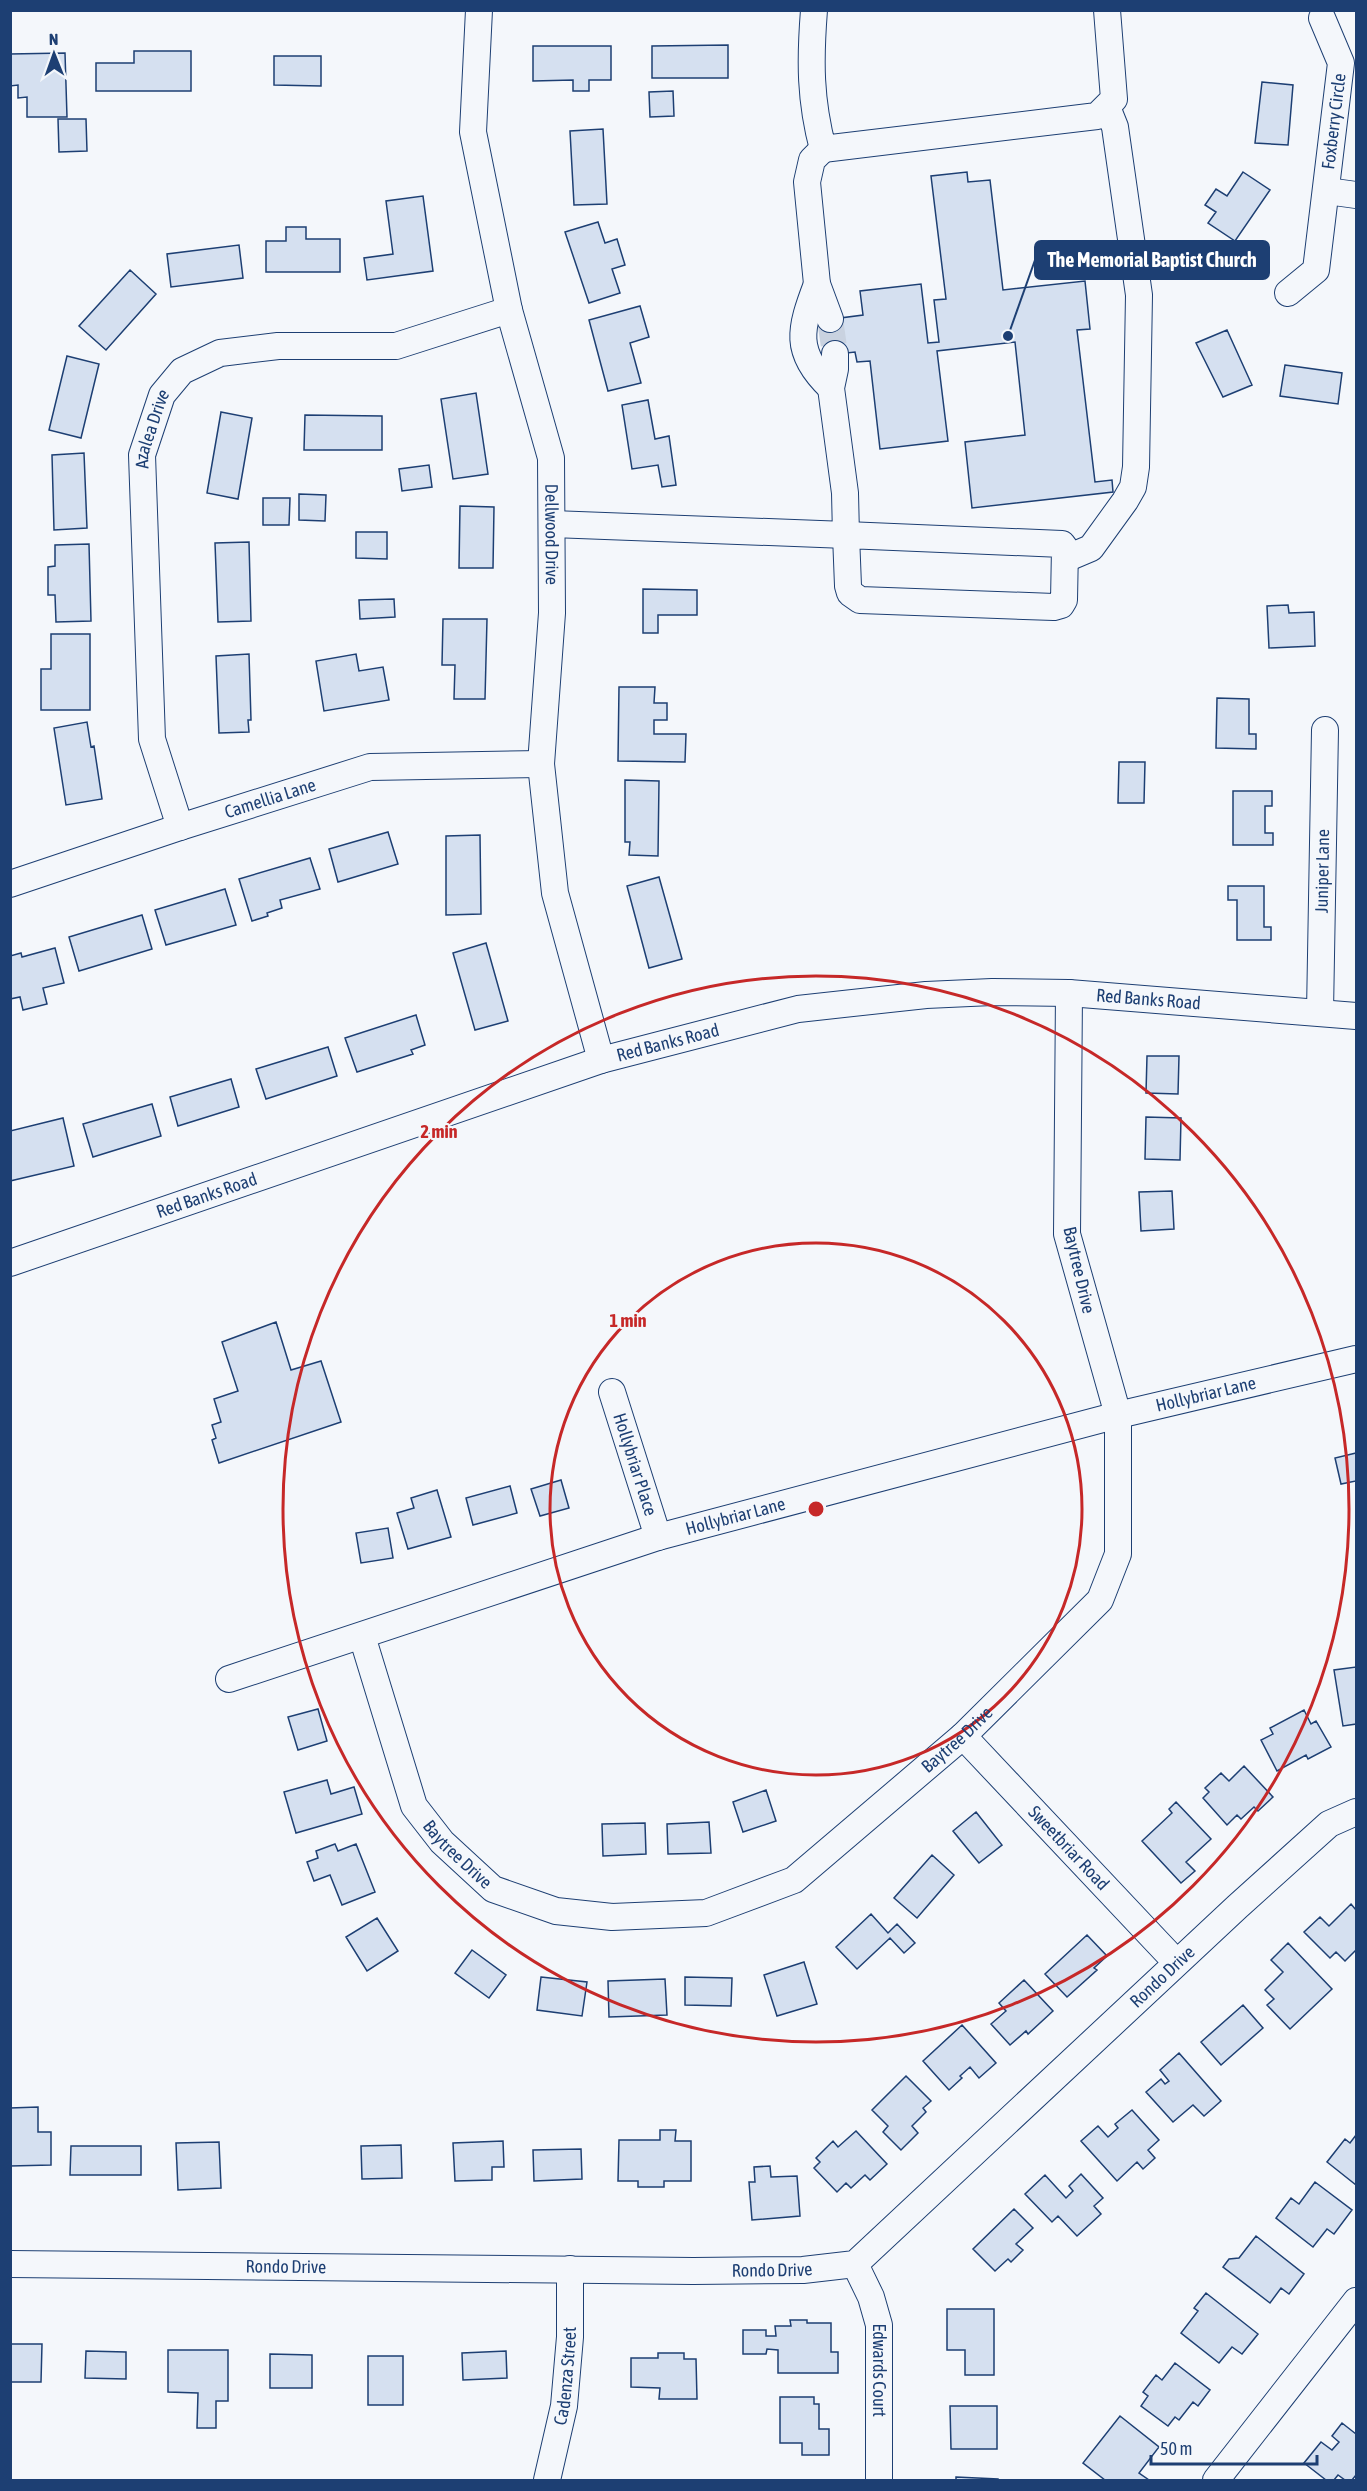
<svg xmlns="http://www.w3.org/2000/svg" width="1367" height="2491" font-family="'Asap Condensed',sans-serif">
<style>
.building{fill:#d5e0f0;stroke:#1d3f73;stroke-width:1.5}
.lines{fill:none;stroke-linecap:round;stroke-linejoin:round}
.minor-tunnel{stroke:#c9d2e0;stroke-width:26;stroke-dasharray:26 13;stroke-linecap:butt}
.minor-casing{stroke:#1d3f73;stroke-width:28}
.minor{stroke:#f4f7fb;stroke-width:26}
.ring{fill:none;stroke:#c62828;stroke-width:3}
.labels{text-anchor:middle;stroke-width:4.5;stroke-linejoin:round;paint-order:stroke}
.street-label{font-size:18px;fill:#1d3f73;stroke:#f4f7fb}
.centre{fill:#c62828;stroke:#f4f7fb;stroke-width:3}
.ring-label{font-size:18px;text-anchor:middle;font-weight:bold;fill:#c62828;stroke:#f4f7fb;stroke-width:4.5;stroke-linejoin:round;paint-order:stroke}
.leader{fill:none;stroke:#1d3f73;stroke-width:2}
.callout-dot{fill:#1d3f73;stroke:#f4f7fb;stroke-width:2}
.callout{fill:#1d3f73;stroke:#1d3f73;stroke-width:2}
.callout-label{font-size:20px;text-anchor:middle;font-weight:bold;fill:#fff}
</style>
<rect width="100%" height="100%" fill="#f4f7fb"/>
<path class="building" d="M728,45v33h-76v-32z
M533,46h78v34h-22v11h-16v-11l-40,1z
M134,51h57v40h-95v-28h38z
M65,53l2,64h-40v-20l-9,1v-13l-8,1v-32z
M274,56h47v30l-47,-1z
M1262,82l31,3 -5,60 -33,-2z
M673,91l1,25 -24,1 -1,-25z
M58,119h28l1,32 -28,1z
M603,129l4,75 -33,1 -4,-74z
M967,172l1,10 22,-2 13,110 82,-9 5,48 -13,1 18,152 17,-2 1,12 -141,16 -7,-66 60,-7 -10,-93 -78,9 11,90 -68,8 -10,-88 -13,1 -2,-10 -26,3 -4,-35 38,-5 -3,-24 61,-7 7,59 11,-1 -5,-42 12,-1 -15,-123z
M1243,172l27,18 -35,51 -27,-18 8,-11 -11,-7 11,-16 11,7z
M423,196l10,75 -66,9 -3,-22 29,-4 -7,-53z
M598,222l7,21 12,-4 8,26 -13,4 8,24 -31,10 -24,-71z
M286,227h20v12h34v33h-74v-31h20z
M239,245l4,33 -72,9 -4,-33z
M130,270l26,24 -50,56 -27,-24z
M640,306l9,31 -19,6 11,40 -33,8 -19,-71z
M1227,330l25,55 -29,12 -27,-54z
M67,356l32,8 -18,74 -32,-8z
M1285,365l57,8 -4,31 -58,-8z
M476,393l12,81 -35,5 -12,-80z
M648,400l7,39 14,-3 7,49 -14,2 -4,-22 -26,4 -10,-64z
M221,412l31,6 -14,81 -31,-6z
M305,415l77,1v34h-78z
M84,453l3,75 -33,2 -2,-75z
M429,465l3,22 -30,4 -3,-22z
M299,494l27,1 -1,26 -26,-1z
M263,498h27l-1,27h-26z
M460,506l34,1 -1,61h-34z
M356,532h31v27l-31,-1z
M249,542l2,79 -33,1 -3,-79z
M89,544l2,77 -35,1 -1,-27h-7v-28l7,-1v-21z
M643,589l54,1v25h-39v18h-15z
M394,599l1,18 -35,2 -1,-19z
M1288,605l1,8 25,-1 1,34 -46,2 -2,-42z
M443,619h44l-2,80h-31l1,-34h-13z
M51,634h39v76h-49v-41h10z
M249,654l2,66h-3l1,12 -30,1 -3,-77z
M356,654l3,17 24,-4 6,33 -65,11 -8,-50z
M619,687h36l-1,16h13v17h-13v14h32l-1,28 -67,-1z
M1217,698l32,1v35h7v15l-40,-1z
M87,722l4,25 3,-1 8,53 -36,6 -12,-77z
M1119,762h26l-1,41h-26z
M625,780l34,1 -1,75 -29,-1 1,-13h-5z
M1233,791h39v15h-7v27h8v12h-40z
M388,832l10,32 -60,18 -9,-33z
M480,835l1,79 -35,1v-79z
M310,858l10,31 -40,11 2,8 -15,5 1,3 -16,5 -13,-42z
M659,877l23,82 -33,9 -22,-82z
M1228,886h36v41h7v13h-34v-40h-9z
M225,889l11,36 -70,20 -11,-35z
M142,915l10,34 -73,22 -10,-34z
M486,943l22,78 -33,9 -22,-77z
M55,948l9,35 -21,5 4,16 -24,6 -3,-13 -10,2v-43l11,-3 1,4z
M416,1015l9,30 -14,5 2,4 -56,18 -12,-34z
M328,1047l9,29 -71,23 -10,-30z
M1147,1056h32l-1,38 -32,-1z
M231,1079l8,28 -61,19 -8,-29z
M152,1104l9,32 -68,21 -10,-33z
M1146,1117l35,1 -1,42 -35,-1z
M63,1118l11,48 -64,15v-50z
M1172,1191l2,38 -33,2 -2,-39z
M276,1322l15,48 30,-9 20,61 -122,41 -7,-23 4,-2 -4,-13 9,-3 -7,-23 24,-8 -16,-49z
M1356,1453v28l-15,3 -6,-26z
M561,1480l8,28 -29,8 -9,-27z
M510,1486l7,27 -44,12 -7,-27z
M437,1490l14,47 -43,12 -11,-36 17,-5 -3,-10z
M388,1528l5,30 -32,5 -5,-30z
M1356,1667v57l-13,2 -9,-56z
M318,1709l9,32 -29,9 -10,-33z
M1304,1710l7,14 5,-3 15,26 -23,12 -2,-4 -29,16 -16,-31 12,-6 -3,-6z
M1244,1766l29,31 -15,14 -4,-4 -13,12 -4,-4 -10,10 -24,-27 6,-6 -4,-4 16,-15 8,8z
M327,1780l4,14 23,-7 8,27 -66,19 -12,-41z
M766,1790l10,31 -33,11 -10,-30z
M1176,1802l35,37 -25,23 9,9 -14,12 -39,-42 30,-28 -3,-4z
M976,1812l26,33 -23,18 -26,-32z
M709,1822l2,31 -43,1 -1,-30z
M645,1823l1,31 -43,2 -1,-32z
M335,1844l3,7 18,-7 19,48 -33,13 -12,-30 -16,6 -7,-19 11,-4 -2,-7z
M932,1855l22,20 -37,43 -23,-20z
M1351,1904l5,6v40l-11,11 -9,-9 -6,6 -26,-26 16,-15 9,9z
M871,1914l17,19 9,-9 18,19 -11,10 -14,-15 -33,31 -21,-22z
M377,1918l21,33 -31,20 -21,-34z
M1087,1935l20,21 -13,12 3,2 -30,27 -22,-23z
M1288,1943l44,46 -42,40 -23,-24 7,-6 -9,-9 18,-18 -12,-12z
M472,1950l34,25 -17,23 -34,-25z
M804,1962l13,42 -40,12 -13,-41z
M541,1977l46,5 -5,34 -45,-6z
M685,1977l47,1 -1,28 -46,-1z
M665,1979l2,36 -58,2 -1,-36z
M1024,1980l29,31 -25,23 -2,-3 -16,14 -19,-21 15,-13 -7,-8z
M1243,2005l20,23 -42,37 -20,-23z
M962,2025l34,38 -17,15 -9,-11 -10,9 2,2 -13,12 -26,-29z
M1179,2053l42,48 -17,15 -11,-11 -20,17 -27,-30 15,-13 4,5 4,-3 -9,-11z
M906,2076l25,25 -8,7 3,4 -14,14 6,7 -17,17 -18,-18 5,-6 -16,-16z
M38,2107v25h13v33l-41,1v-58z
M1132,2110l27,30 -11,10 7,8 -12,11 -6,-7 -20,19 -36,-40 17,-15 10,11 10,-9 -3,-4z
M660,2130h16l-1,11h16v40h-27v6h-26v-6h-20l1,-41h41z
M856,2131l31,33 -17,16 -5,-5 -14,13 -5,-5 -9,9 -23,-24 6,-6 -4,-4 17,-17 5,6z
M1356,2135v50l-29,-23 18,-23 5,4z
M503,2141l1,26h-12v13l-37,1 -2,-38z
M219,2142l2,46 -43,2 -2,-47z
M401,2145l1,33 -40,1 -1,-33z
M71,2146h70v29h-71z
M581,2149l1,30 -48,2 -1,-31z
M770,2166l1,11 26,-1 3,40 -48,4 -3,-38h6l-1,-15z
M1081,2174l22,24 -9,8 7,8 -24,22 -19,-20 -6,6 -27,-28 20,-19 21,23 7,-7 -4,-5z
M1315,2182l37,28 -18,24 -7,-5 -14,18 -37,-29 15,-20 8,6z
M1014,2209l19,19 -17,16 7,6 -12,12 -3,-3 -13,12 -22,-22z
M1256,2236l48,38 -15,20 -8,-6 -11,15 -47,-36 6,-8 10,-1z
M1206,2293l52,41 -16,20 -10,-7 -13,16 -38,-30 17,-22 -4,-3z
M947,2309h47v66h-29v-25h-18z
M790,2320h17v3h24v29h7v21h-60v-23l-11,-1 -1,5h-23v-24h23v6h10l-1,-10h16z
M10,2344h32l-1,38h-31z
M168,2350h60v51h-12v27h-19l1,-35 -30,-1z
M86,2351l40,1v27l-41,-1z
M506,2351l1,27 -44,2 -1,-27z
M658,2353h26v6h12l1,40h-38l1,-11 -29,-1v-29h27z
M270,2354l42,1v33h-42z
M368,2356h35v49h-35z
M1175,2363l35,27 -12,16 -5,-4 -14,18 -4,-3 -7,9 -27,-20 7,-10 -5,-4 13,-17 6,5z
M780,2397h34v7h5v25h10v26h-27v-12h-22z
M950,2406h47v43h-46z
M1120,2416l39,31 -20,26 10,7h-44l-22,-17z
M1342,2423l14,11v41l-4,5h-7l-7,-5 -4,5h-8l-22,-17 17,-21 11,8 7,-8 -7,-6z
M956,2477l42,2v1h-42z"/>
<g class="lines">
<path class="minor-tunnel" d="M830,319l5,35"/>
<g class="minor-casing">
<g id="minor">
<path id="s1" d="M479,10l-6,122 36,178 42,148 1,155 -11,151 14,129 46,167"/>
<path d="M814,10c-4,51 -4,90 9,139l274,-33 17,-17 -7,-89"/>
<path d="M823,149l-11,11 -5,22 10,102 13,35"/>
<path d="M1327,191l29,4"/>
<path d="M817,284c-17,45 -24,68 14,104"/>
<path id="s2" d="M1288,293l28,-23 25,-207 -19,-45"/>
<path d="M552,524l294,11 -1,-42 -14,-105 4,-19v-15"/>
<path d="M846,535l216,9 3,4 -1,52 -3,5 -7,2 -194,-7 -10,-7 -2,-7z"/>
<path d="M1065,559l26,-11 34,-47 8,-14 3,-20 3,-172 -24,-168 -8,-20"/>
<path id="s3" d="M180,827l-28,-88 -10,-284 20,-60 20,-24 38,-18 58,-7h118l113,-36"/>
<path id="s4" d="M10,884l170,-57 190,-60 171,-3"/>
<path id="s5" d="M1320,1012l5,-282"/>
<path id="s6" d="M10,1263l591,-203 197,-51 128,-14 66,-3 77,1 287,23"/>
<path id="s7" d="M612,1392l46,145"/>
<path id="s8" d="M362,1636l52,170 28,36 51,47 63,22 56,6 94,-4 88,-33 169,-144 137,-136 18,-46v-139l-51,-181 2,-241"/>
<path id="s9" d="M229,1679l429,-142 460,-122 238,-56"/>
<path id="s10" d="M963,1736l213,226"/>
<path id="s11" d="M10,2264l683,7 110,-1 52,-6 382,-357 92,-83 27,-12"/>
<path id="s12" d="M855,2264l16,33 8,28v155"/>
<path id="s13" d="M547,2480l17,-74 6,-69v-68"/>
<path d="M1216,2480l140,-179"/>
</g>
</g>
<use href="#minor" class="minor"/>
</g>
<g class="ring">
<circle cx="816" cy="1509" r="266"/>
<circle cx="816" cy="1509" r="533"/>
</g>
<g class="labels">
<g class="street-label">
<text dy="6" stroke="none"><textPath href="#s2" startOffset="186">Foxberry Circle</textPath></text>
<text dy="6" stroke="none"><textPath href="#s3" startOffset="404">Azalea Drive</textPath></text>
<text dy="6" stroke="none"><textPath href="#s1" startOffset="534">Dellwood Drive</textPath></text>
<text dy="6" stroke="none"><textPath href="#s4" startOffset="274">Camellia Lane</textPath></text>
<text dy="6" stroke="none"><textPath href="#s5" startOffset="141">Juniper Lane</textPath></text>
<text dy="6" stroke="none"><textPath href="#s6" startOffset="1180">Red Banks Road</textPath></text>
<text dy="6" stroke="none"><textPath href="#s6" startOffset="694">Red Banks Road</textPath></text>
<text dy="6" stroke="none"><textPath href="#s6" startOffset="208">Red Banks Road</textPath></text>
<text transform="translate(1079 1270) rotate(77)" y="6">Baytree Drive</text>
<text dy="6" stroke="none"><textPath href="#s9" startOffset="1018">Hollybriar Lane</textPath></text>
<text dy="6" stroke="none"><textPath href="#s7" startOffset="76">Hollybriar Place</textPath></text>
<text dy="6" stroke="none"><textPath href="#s9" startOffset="532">Hollybriar Lane</textPath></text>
<text dy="6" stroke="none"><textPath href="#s8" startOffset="819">Baytree Drive</textPath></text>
<text dy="6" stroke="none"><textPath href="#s10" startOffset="154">Sweetbriar Road</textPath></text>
<text dy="6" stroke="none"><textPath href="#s8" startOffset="243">Baytree Drive</textPath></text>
<text dy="6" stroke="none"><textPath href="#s11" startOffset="1266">Rondo Drive</textPath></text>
<text dy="6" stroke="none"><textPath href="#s11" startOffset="276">Rondo Drive</textPath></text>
<text dy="6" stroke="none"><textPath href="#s11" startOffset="762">Rondo Drive</textPath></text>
<text dy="6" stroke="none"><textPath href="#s12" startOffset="111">Edwards Court</textPath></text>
<text dy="6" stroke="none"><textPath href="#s13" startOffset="106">Cadenza Street</textPath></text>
</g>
</g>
<circle cx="816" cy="1509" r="9" class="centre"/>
<g class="ring-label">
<text x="439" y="1138">2 min</text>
<text x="628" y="1327">1 min</text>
</g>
<path class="leader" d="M1008 336L1035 260"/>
<circle class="callout-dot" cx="1008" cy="336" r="6"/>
<rect class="callout" x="1035" y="241" width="234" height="38" rx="6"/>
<g class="callout-label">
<text x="1152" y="267">The Memorial Baptist Church</text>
</g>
<rect width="1367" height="2491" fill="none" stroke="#1d3f73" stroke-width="24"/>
<g transform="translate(54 54) rotate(359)" stroke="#f4f7fb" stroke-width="4.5" paint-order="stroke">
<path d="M0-4.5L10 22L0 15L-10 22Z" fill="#1d3f73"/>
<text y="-9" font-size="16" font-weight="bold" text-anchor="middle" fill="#1d3f73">N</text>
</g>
<path d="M1151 2455v9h166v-9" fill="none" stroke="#1d3f73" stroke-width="3"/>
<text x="1160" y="2455" font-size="18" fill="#1d3f73" stroke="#f4f7fb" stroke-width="4.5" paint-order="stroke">50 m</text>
</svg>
